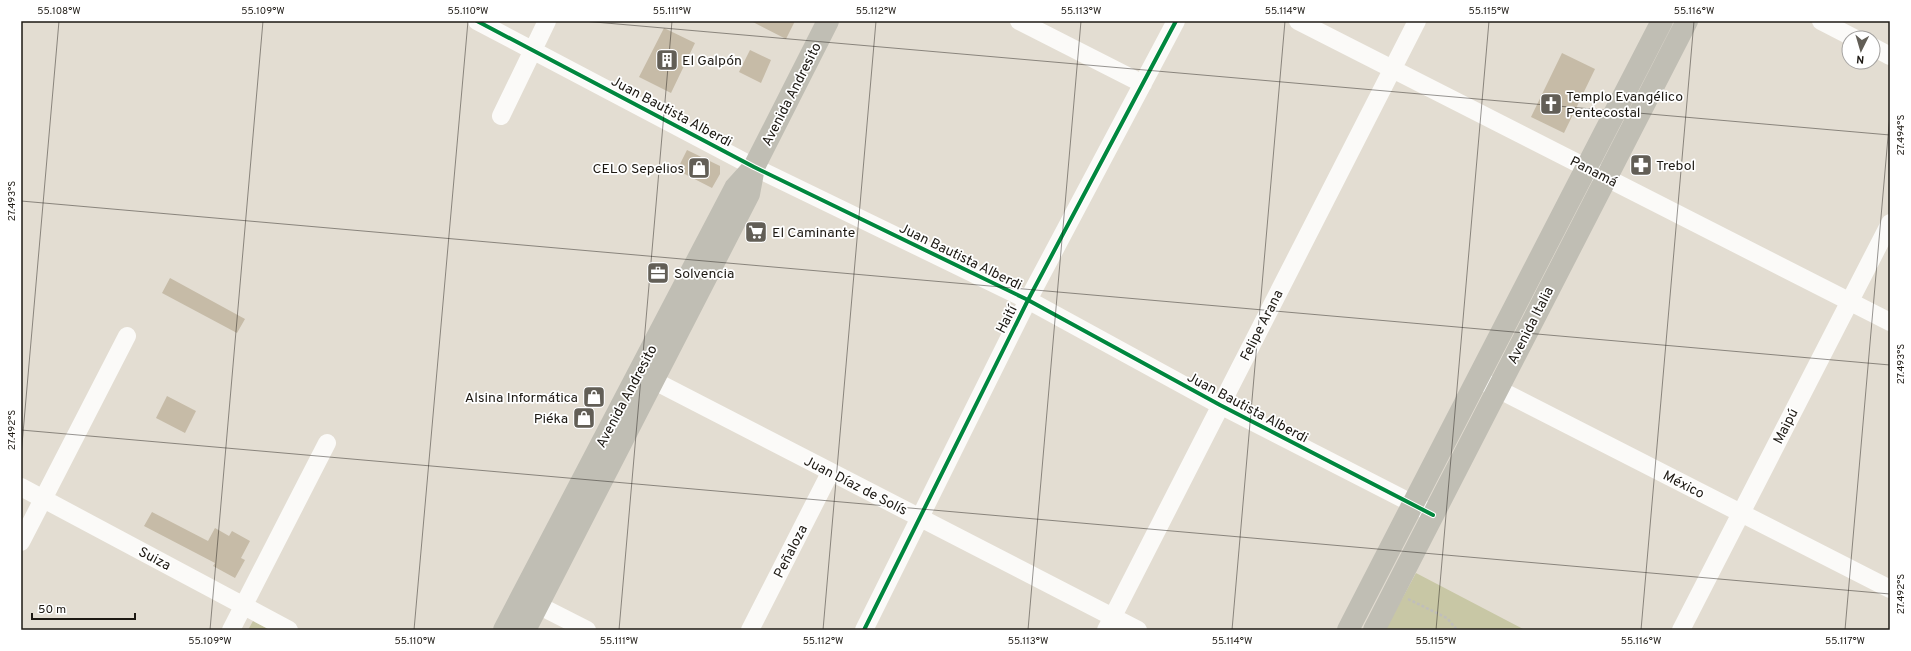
<svg xmlns="http://www.w3.org/2000/svg" width="1911" height="651" font-family="Overpass,sans-serif">
<style>
.green{fill:#c8c7a5}
.building{fill:#c6bba7}
.lines{fill:none;stroke-linecap:round;stroke-linejoin:round}
.path{stroke:#c0beba;stroke-width:2.5;stroke-dasharray:3 2;stroke-linecap:butt}
.minor{stroke:#fbfaf8;stroke-width:18}
.major{stroke:#c0beb4;stroke-width:22}
.cycleway-casing{stroke:#fff;stroke-width:6}
.cycleway{stroke:#00873e;stroke-width:4}
.ticks{fill:none;stroke:#1d1913;stroke-width:1;stroke-opacity:0.45}
.labels{text-anchor:middle;stroke-width:3.5;stroke-linejoin:round;paint-order:stroke}
.poi-label{font-size:14px;fill:#1d1913;stroke:#fff;text-anchor:start}
.street-label{font-size:14px;fill:#1d1913;stroke:#fff}
.neatline{fill:none;stroke:#1d1913;stroke-width:1.5}
.ticks-label{font-size:10px;text-anchor:middle;fill:#1d1913}
</style>
<rect width="100%" height="100%" fill="#e3ddd2"/>
<path class="green" d="M1416,573l109,57h-140z
M253,621l18,9h-23z"/>
<path class="building" d="M751,21h44l-9,18z
M664,28l31,15 -24,50 -32,-16z
M750,50l21,10 -10,23 -22,-11z
M1562,53l33,16 -31,64 -33,-16z
M687,150l33,16v8l-8,14 -35,-18z
M170,278l75,41 -8,14 -75,-40z
M167,396l29,15 -11,22 -29,-15z
M152,512l56,29 7,-13 14,8 3,-5 18,10 -9,17 4,2 -10,18 -22,-12 2,-3 -71,-37z"/>
<g class="lines">
<path class="path" d="M1408,599l39,19 10,12"/>
<path class="minor" d="M477,21l277,146 274,133 192,105 205,105
M1019,21l124,63
M1298,21l592,301
M1821,21l33,17
M1873,47l17,9
M501,116l46,-95
M641,374l497,256
M1478,379l412,210
M21,487l268,143
M21,542l106,-206
M526,599l61,31
M231,630l96,-187
M750,630l80,-157
M864,630l164,-330 148,-279
M1106,630l311,-609
M1681,630l209,-407"/>
<path class="major" d="M504,630l231,-442 19,-21 74,-146
M525,630l224,-436 5,-27
M1348,630l314,-609
M1374,630l313,-609"/>
<g class="cycleway-casing">
<path id="cycleway" d="M477,21l277,146 274,133 192,105 213,110
M864,630l164,-330 148,-279"/>
</g>
<use href="#cycleway" class="cycleway"/>
</g>
<path class="ticks" d="M583,21l1307,114M21,201l1869,164M21,430l1869,164M21,456l38,-435M210,630l53,-609M414,630l54,-609M619,630l53,-609M823,630l53,-609M1028,630l53,-609M1232,630l53,-609M1436,630l53,-609M1641,630l53,-609M1845,630l45,-516"/>
<defs>
<g id="building-square" transform="scale(1.15)"><rect x="-9" y="-9" width="18" height="18" rx="4" fill="#625e56" stroke="#fff"/><path d="M-4-6H4V6H1V3H-1V6H-4ZM-2.5-4.3h1.7v1.8h-1.7ZM.8-4.3h1.7v1.8H.8ZM-2.5-1h1.7V.8h-1.7ZM.8-1h1.7V.8H.8Z" fill="#fff"/></g>
<g id="church-square" transform="scale(1.15)"><rect x="-9" y="-9" width="18" height="18" rx="4" fill="#625e56" stroke="#fff"/><path d="M-1.2-6h2.4v3.5h3.3v2.4h-3.3V6h-2.4V-.1h-3.3v-2.4h3.3Z" fill="#fff"/></g>
<g id="pharmacy-square" transform="scale(1.15)"><rect x="-9" y="-9" width="18" height="18" rx="4" fill="#625e56" stroke="#fff"/><path d="M-2-6h4v4h4v4h-4v4h-4v-4h-4v-4h4Z" fill="#fff"/></g>
<g id="shop-square" transform="scale(1.15)"><rect x="-9" y="-9" width="18" height="18" rx="4" fill="#625e56" stroke="#fff"/><path d="M-5-2.5h2.3a2.7 3.5 0 0 1 5.4 0H5L5.5 6h-11ZM-1.5-2.5h3a1.5 2.3 0 0 0-3 0Z" fill="#fff"/></g>
<g id="supermarket-square" transform="scale(1.15)"><rect x="-9" y="-9" width="18" height="18" rx="4" fill="#625e56" stroke="#fff"/><path d="M-6-5.5h2.5l.6 2H6L4.5 2H-2.5L-4.4-4H-6ZM-1.5 3.2a1.3 1.3 0 1 0 .1 0ZM3 3.2a1.3 1.3 0 1 0 .1 0Z" fill="#fff"/></g>
<g id="office-square" transform="scale(1.15)"><rect x="-9" y="-9" width="18" height="18" rx="4" fill="#625e56" stroke="#fff"/><path d="M-6-3h4V-5.5h4V-3h4V5H-6ZM-1-4.5V-3h2v-1.5ZM-6 0V1H6V0Z" fill="#fff"/></g>
</defs>
<g fill-rule="evenodd">
<use href="#building-square" x="667" y="60"/>
<use href="#church-square" x="1551" y="104"/>
<use href="#pharmacy-square" x="1641" y="165"/>
<use href="#shop-square" x="699" y="168"/>
<use href="#supermarket-square" x="756" y="232"/>
<use href="#office-square" x="658" y="273"/>
<use href="#shop-square" x="594" y="397"/>
<use href="#shop-square" x="584" y="418"/>
</g>
<g class="labels">
<g class="poi-label">
<text x="682" y="65">El Galpón</text>
<text x="1566" y="101">Templo Evangélico<tspan x="1566" dy="16">Pentecostal</tspan></text>
<text x="1656" y="170">Trebol</text>
<text x="684" y="173" text-anchor="end">CELO Sepelios</text>
<text x="772" y="237">El Caminante</text>
<text x="674" y="278">Solvencia</text>
<text x="578" y="402" text-anchor="end">Alsina Informática</text>
<text x="568" y="423" text-anchor="end">Piéka</text>
</g>
<g class="street-label">
<text transform="translate(791 94) rotate(-63)" y="5">Avenida Andresito</text>
<text transform="translate(672 111) rotate(28)" y="5">Juan Bautista Alberdi</text>
<text transform="translate(1594 171) rotate(27)" y="5">Panamá</text>
<text transform="translate(961 256) rotate(26)" y="5">Juan Bautista Alberdi</text>
<text transform="translate(1006 319) rotate(-63)" y="5">Haití</text>
<text transform="translate(1261 325) rotate(-63)" y="5">Felipe Arana</text>
<text transform="translate(1530 325) rotate(-63)" y="5">Avenida Italia</text>
<text transform="translate(626 396) rotate(-62)" y="5">Avenida Andresito</text>
<text transform="translate(1248 407) rotate(28)" y="5">Juan Bautista Alberdi</text>
<text transform="translate(1785 426) rotate(-63)" y="5">Maipú</text>
<text transform="translate(1684 484) rotate(27)" y="5">México</text>
<text transform="translate(856 485) rotate(27)" y="5">Juan Díaz de Solís</text>
<text transform="translate(790 551) rotate(-63)" y="5">Peñaloza</text>
<text transform="translate(155 558) rotate(28)" y="5">Suiza</text>
</g>
</g>
<rect width="1911" height="651" fill="none" stroke="#ffffff" stroke-width="44"/>
<g transform="translate(1861 50) rotate(185)"><circle r="19" fill="#ffffff" stroke="#a5a3a1"/>
<path d="M0-3L7 15L0 10L-7 15Z" fill="#625e56"/>
<text y="-6" font-size="11" font-weight="bold" text-anchor="middle" fill="#1d1913">N</text>
</g>
<path d="M32 613v6h103v-6" fill="none" stroke="#1d1913" stroke-width="2"/>
<text x="38" y="613" font-size="12" fill="#1d1913" stroke="#ffffff" stroke-width="3" paint-order="stroke">50 m</text>
<rect x="22" y="22" width="1867" height="607" class="neatline"/>
<g class="ticks-label">
<text x="59" y="14">55.108°W</text>
<text x="263" y="14">55.109°W</text>
<text x="468" y="14">55.110°W</text>
<text x="672" y="14">55.111°W</text>
<text x="876" y="14">55.112°W</text>
<text x="1081" y="14">55.113°W</text>
<text x="1285" y="14">55.114°W</text>
<text x="1489" y="14">55.115°W</text>
<text x="1694" y="14">55.116°W</text>
<text transform="translate(1900 135) rotate(-90)" y="4">27.494°S</text>
<text transform="translate(11 201) rotate(-90)" y="4">27.493°S</text>
<text transform="translate(1900 364) rotate(-90)" y="4">27.493°S</text>
<text transform="translate(11 430) rotate(-90)" y="4">27.492°S</text>
<text transform="translate(1900 594) rotate(-90)" y="4">27.492°S</text>
<text x="210" y="644">55.109°W</text>
<text x="415" y="644">55.110°W</text>
<text x="619" y="644">55.111°W</text>
<text x="823" y="644">55.112°W</text>
<text x="1028" y="644">55.113°W</text>
<text x="1232" y="644">55.114°W</text>
<text x="1436" y="644">55.115°W</text>
<text x="1641" y="644">55.116°W</text>
<text x="1845" y="644">55.117°W</text>
</g>
</svg>
